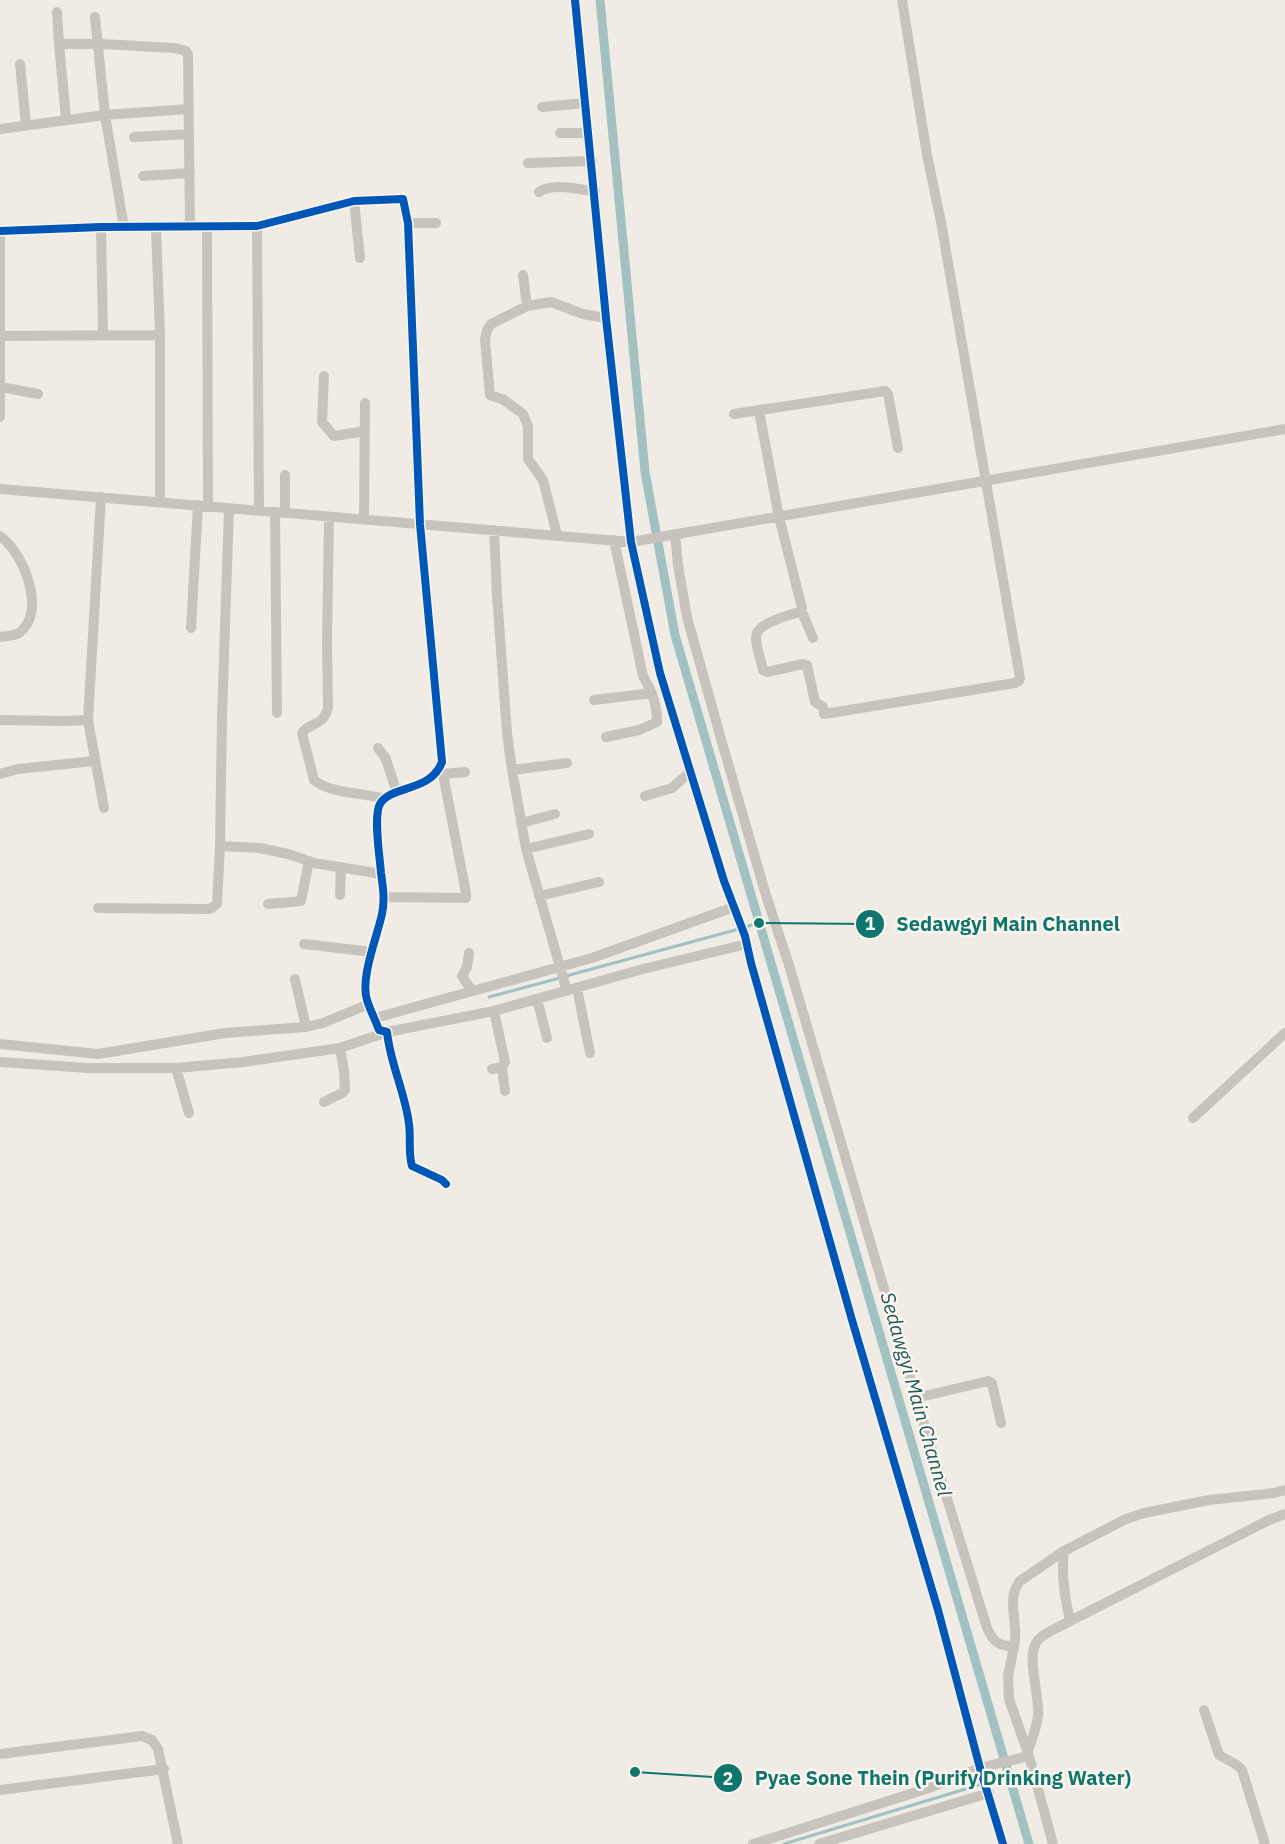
<svg xmlns="http://www.w3.org/2000/svg" width="1285" height="1844" font-family="'IBM Plex Sans',sans-serif">
<style>
.lines{fill:none;stroke-linecap:round;stroke-linejoin:round}
.stream{stroke:#a1c2c1;stroke-width:3}
.canal{stroke:#a1c2c1;stroke-width:9}
.minor{stroke:#c9c3be;stroke-width:10}
.cycleway-casing{stroke:#fbf5ee;stroke-width:11}
.cycleway{stroke:#0057b8;stroke-width:8}
.labels{text-anchor:middle;stroke-width:5;stroke-linejoin:round;paint-order:stroke}
.water-label{font-size:20px;font-style:italic;fill:#1f5a5e;stroke:#fbf5ee}
.leader{fill:none;stroke:#0f766e;stroke-width:2}
.callout-dot{fill:#0f766e;stroke:#fbf5ee;stroke-width:2}
.mark-label{font-size:18px;text-anchor:middle;font-weight:bold;fill:#fff}
.callout-label{font-size:20px;text-anchor:middle;font-weight:bold;fill:#0f766e;stroke:#fbf5ee;stroke-width:5;stroke-linejoin:round;paint-order:stroke}
</style>
<rect width="100%" height="100%" fill="#f0ebe5"/>
<g class="lines">
<path class="stream" d="M745,927l14,-4
M566,976l173,-47
M489,997l71,-19
M993,1780l15,-4
M784,1844l198,-60"/>
<path class="canal" d="M600,0l45,472 30,163 354,1209"/>
<path class="minor" d="M575,0l31,318 25,224 29,131 64,208 21,55 6,27 101,357 86,290 42,158 23,76
M57,12l2,32h43l72,4 12,3 2,4 2,172
M95,17l10,98 19,112
M59,44l7,75
M20,64l6,61
M542,107l43,-4
M0,129l105,-14 83,-6
M560,133h28
M134,137l55,-3
M528,163l64,-2
M143,176l47,-3
M539,192c15,-10 39,-2 56,-1
M354,201l6,57
M408,223h28
M207,226l1,280
M257,226l2,285
M101,227l2,108
M156,228l4,107v167
M0,231l101,-4 156,-1 97,-25 49,-2 5,24 12,301 22,238c-11,30 -51,23 -62,42 -7,12 0,54 1,69 2,14 4,27 1,41 -5,23 -22,64 -15,86 3,10 8,19 12,30l8,2c3,31 18,60 22,92 2,14 -1,29 3,42l30,14 4,4
M523,275l4,31
M0,336l160,-1
M324,376l-2,46 12,14 31,-5
M1,387l37,7
M759,411l20,106 23,91 -3,4c-11,4 -43,11 -43,25 0,11 5,23 7,33l4,2 36,-8 4,1 8,37 8,5 1,7 191,-31 4,-2 1,-3 -79,-456 -14,-67 -25,-155
M734,414l151,-23 3,3 10,54
M0,417v-186
M285,475v38
M0,489l631,53 654,-113
M275,512l2,201
M329,517l-2,125 1,66c-5,19 -17,13 -26,25l12,47c17,14 48,12 70,19
M364,519l1,-116
M494,530l3,65 10,138 5,37 14,79 41,142
M675,534l3,31 9,52 32,115 46,160 24,73 127,433 71,230c7,15 11,17 27,19l-6,29 1,23 20,57
M557,535l-14,-55 -15,-21v-33l-5,-12 -19,-14 -14,-5 -5,-55 2,-10 4,-6 36,-18 24,-4 32,12 23,4
M0,536c23,16 48,76 19,97 -5,3 -13,3 -19,4
M801,610l12,28
M191,628l7,-123
M594,700l58,-7
M0,720l64,1 24,-1 13,-223
M88,720l16,88
M606,737l33,-7 18,-8c0,-18 -5,-30 -14,-46l-29,-136
M378,748l8,11 11,34
M512,770l55,-7
M0,774l18,-5 76,-8
M443,774l22,-2
M645,796l27,-8 18,-16
M521,823l34,-9
M220,846l40,2 28,6 26,9 68,11
M526,849l63,-15
M340,895l1,-28
M539,896l60,-14
M384,897l82,1v-5l-23,-119 -4,-5
M268,904l33,-3 8,-40
M98,908l111,1 4,-2 4,-3 3,-58 2,-129 7,-209
M304,944l68,8
M469,953l-2,14 -5,9 10,15
M295,979l11,48
M577,988l13,65
M537,999l10,39
M375,1018l217,-60 142,-51
M0,1044l98,10 127,-21 81,-6 17,-4 46,-19
M0,1062l88,6h88l67,-6 97,-14 47,-16 107,-21 149,-42 104,-25
M502,1067l3,24
M176,1068l13,45
M492,1069l10,-2 3,-5 -11,-51
M324,1102l18,-9 3,-3 -1,-19 -4,-23
M1193,1118l92,-85
M916,1398l72,-17 4,2 9,40
M1064,1551c-3,25 1,46 6,70
M1014,1647c1,-6 2,-13 1,-19 -1,-17 -6,-33 5,-47l44,-30 62,-32 18,-6 65,-13 65,-7 11,-3
M1204,1710l15,45 18,10 5,5 23,74
M1028,1751c4,-12 9,-24 10,-36 2,-19 -13,-60 0,-75 6,-7 24,-14 32,-19l199,-101 16,-6
M0,1754l142,-18 10,4 6,9 20,95
M0,1790l164,-21
M753,1844l176,-56 51,-20 49,-12 24,88
M819,1844l170,-51"/>
<g class="cycleway-casing">
<path id="cycleway" d="M575,0l31,318 25,224 29,131 64,208 21,55 6,27 101,357 86,290 42,158 23,76
M0,231l101,-4 156,-1 97,-25 49,-2 5,24 12,301 22,238c-11,30 -51,23 -62,42 -7,12 0,54 1,69 2,14 4,27 1,41 -5,23 -22,64 -15,86 3,10 8,19 12,30l8,2c3,31 18,60 22,92 2,14 -1,29 3,42l30,14 4,4"/>
</g>
<use href="#cycleway" class="cycleway"/>
</g>
<g class="labels">
<g class="water-label">
<text transform="translate(916 1394) rotate(74)" y="7">Sedawgyi Main Channel</text>
</g>
</g>
<path class="leader" d="M759 923L870 924M635 1772L728 1778"/>
<g class="callout-dot">
<circle cx="759" cy="923" r="6"/>
<circle cx="635" cy="1772" r="6"/>
<circle cx="870" cy="924" r="15"/>
<circle cx="728" cy="1778" r="15"/>
</g>
<g class="mark-label">
<text x="870" y="930">1</text>
<text x="728" y="1785">2</text>
</g>
<g class="callout-label">
<text x="1008" y="931">Sedawgyi Main Channel</text>
<text x="943" y="1785">Pyae Sone Thein (Purify Drinking Water)</text>
</g>
</svg>
